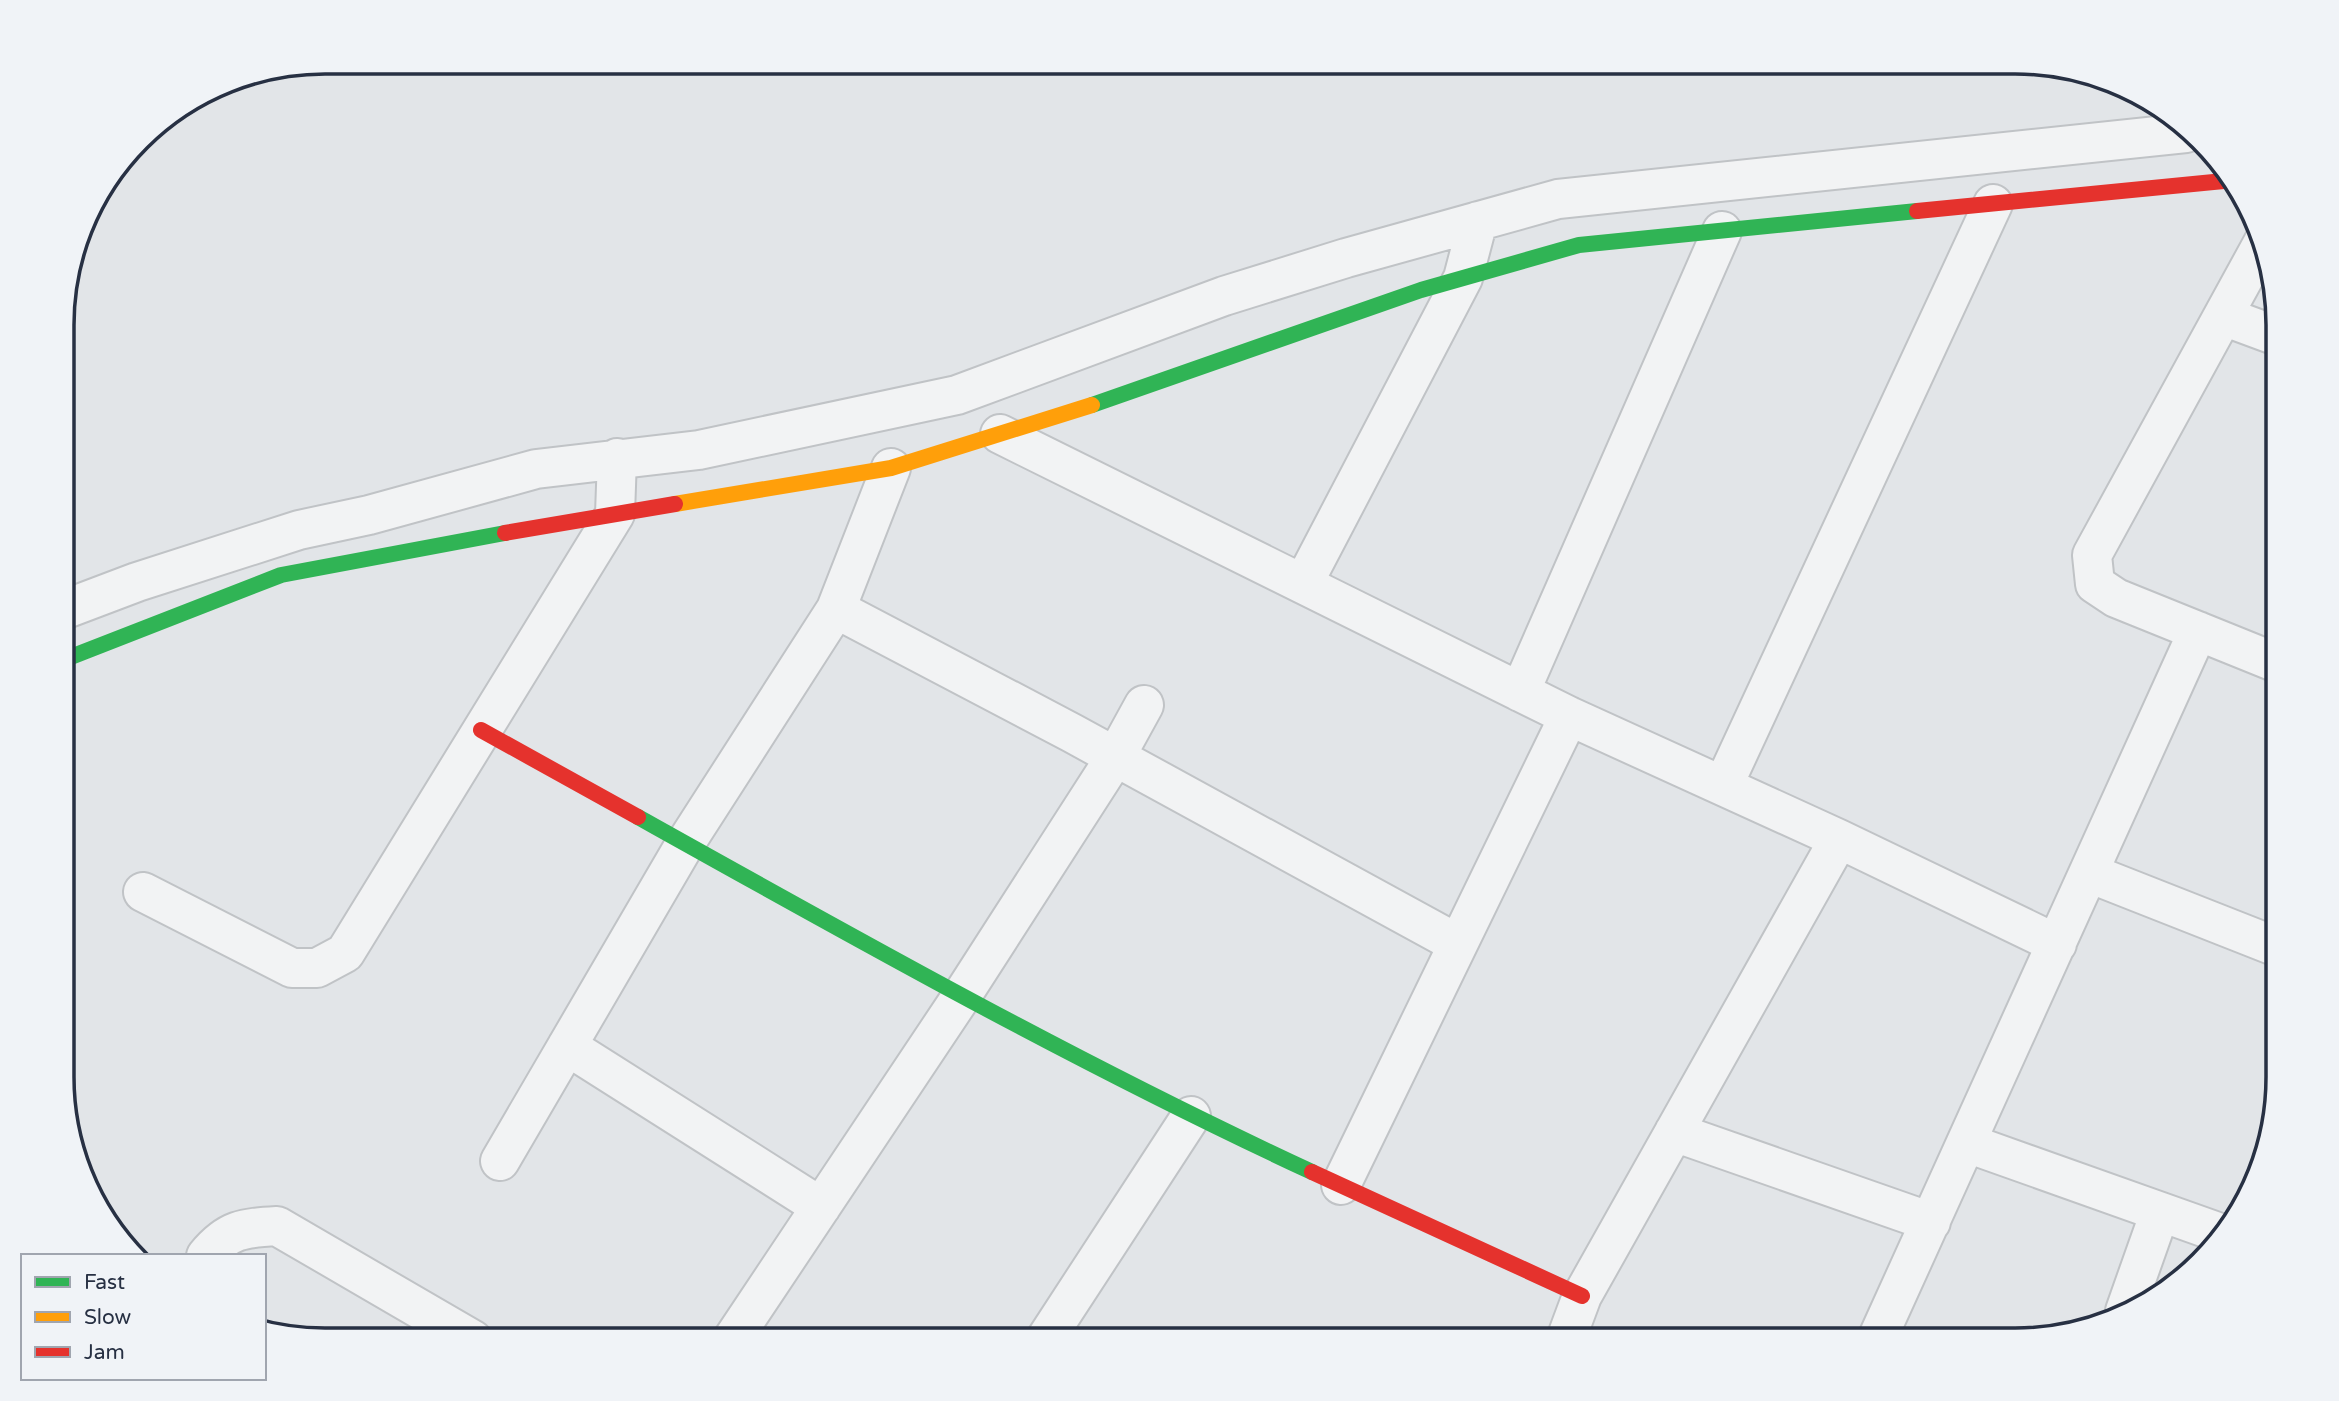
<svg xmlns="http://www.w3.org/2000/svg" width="2339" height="1401" font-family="'Varela Round',sans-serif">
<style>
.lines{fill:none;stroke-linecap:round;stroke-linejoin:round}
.street-casing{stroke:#c0c3c6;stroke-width:42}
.street{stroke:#f2f3f4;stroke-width:38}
.fast{stroke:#30b455;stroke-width:16}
.slow{stroke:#ff9f0a;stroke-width:16}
.jam{stroke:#e5322d;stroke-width:16}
.rim{fill:none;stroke:#273043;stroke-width:3.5}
</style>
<rect width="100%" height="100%" fill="#e2e5e8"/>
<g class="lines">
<g class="street-casing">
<path id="street" d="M2264,241l-172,314 3,29 21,14 161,65
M2223,316l54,20
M1000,434l569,282 270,123 218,105
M1303,584l160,-306 15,-57
M836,609l236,124 386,211
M63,610l74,-28 162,-52 70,-15 167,-46 163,-19 258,-55 267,-99 122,-38 212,-59 628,-66
M1520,692l202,-461
M1723,786l270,-582
M2089,873l188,74
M143,892l149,76h25l28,-15 270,-439 2,-56
M567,1046l254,161
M1674,1132l257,90
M1967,1143l256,91
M500,1161l185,-317 151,-235 55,-141
M1341,1185l228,-469
M206,1256c22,-27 37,-28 71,-30l196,114
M2125,1311l35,-99
M1566,1339l16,-43 257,-457
M1877,1339l321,-708
M732,1340l229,-343 155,-241 28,-51
M1045,1340l146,-224"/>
</g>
<use href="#street" class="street"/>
<path class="fast" d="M1092,405l329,-115 158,-45 338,-34
M63,660l218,-85 224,-42
M638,817c222,124 443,248 674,355"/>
<path class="slow" d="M675,504l216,-36 201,-63"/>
<path class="jam" d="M1917,211l317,-31
M505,533l170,-29
M481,730l157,87
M1312,1172l270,124"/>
</g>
<path d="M0 0H2339V1401H0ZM325 74H2015A251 251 0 0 1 2266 325V1077A251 251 0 0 1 2015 1328H325A251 251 0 0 1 74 1077V325A251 251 0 0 1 325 74Z" fill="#f0f3f7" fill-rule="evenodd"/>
<path class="rim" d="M325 74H2015A251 251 0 0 1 2266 325V1077A251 251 0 0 1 2015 1328H325A251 251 0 0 1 74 1077V325A251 251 0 0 1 325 74Z"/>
<rect x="21" y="1254" width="245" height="126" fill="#f0f3f7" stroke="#a0a5af" stroke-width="2"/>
<rect x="35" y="1277" width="35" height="10" fill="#30b455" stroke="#a0a5af" stroke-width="2"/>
<text x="84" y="1289" font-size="21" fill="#273043">Fast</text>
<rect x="35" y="1312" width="35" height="10" fill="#ff9f0a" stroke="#a0a5af" stroke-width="2"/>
<text x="84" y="1324" font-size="21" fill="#273043">Slow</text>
<rect x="35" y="1347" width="35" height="10" fill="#e5322d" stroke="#a0a5af" stroke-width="2"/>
<text x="84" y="1359" font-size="21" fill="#273043">Jam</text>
</svg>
